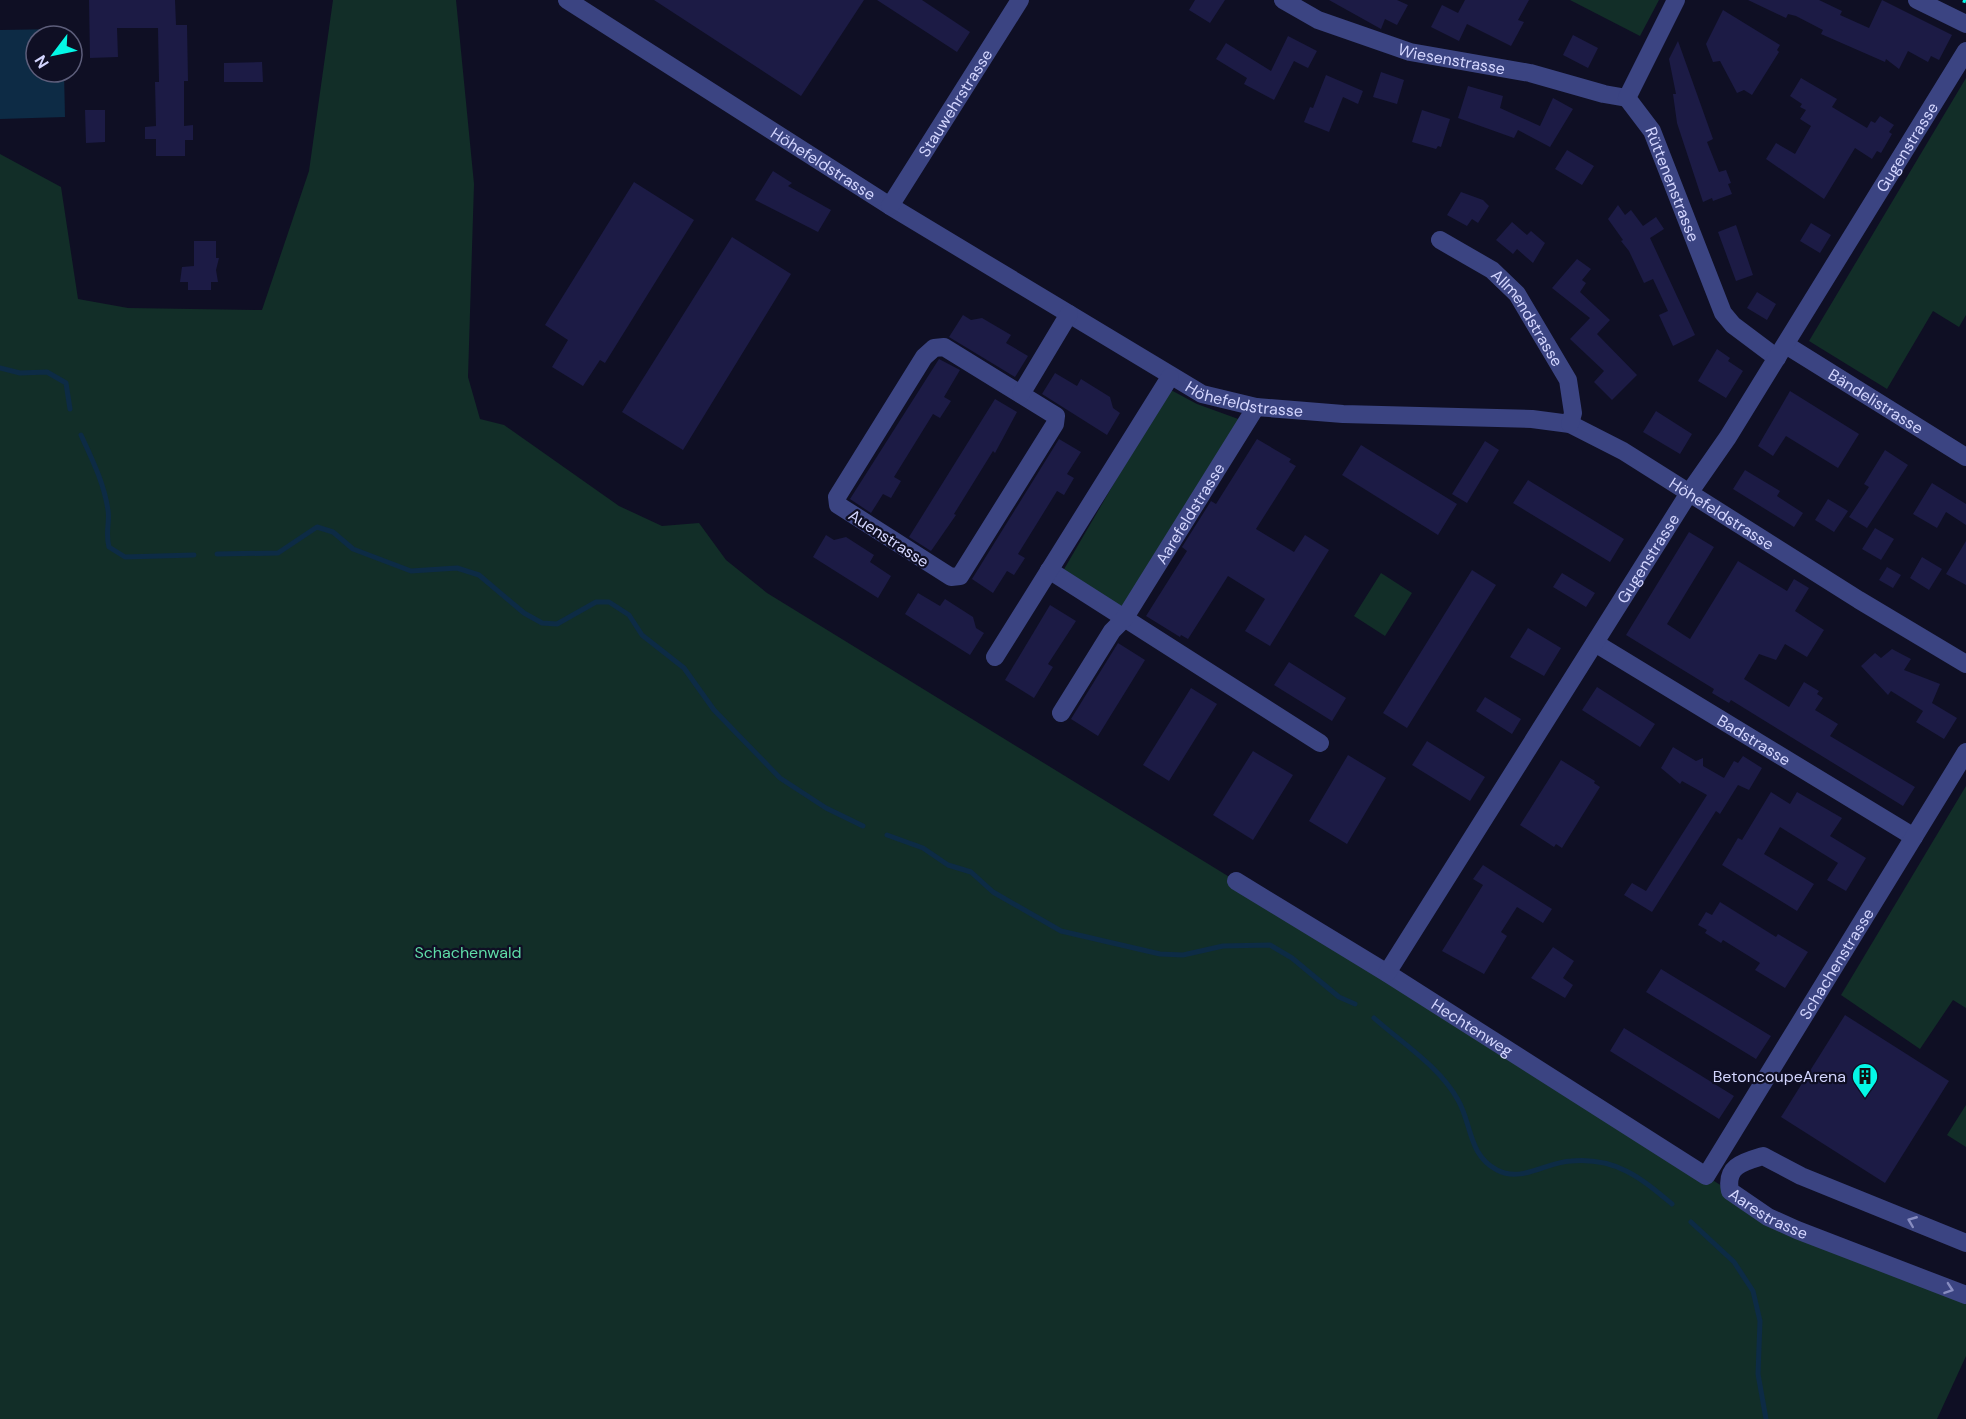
<svg xmlns="http://www.w3.org/2000/svg" width="1966" height="1419" font-family="'DM Sans',sans-serif">
<style>
.green{fill:#122e28}
.water{fill:#0d2b45}
.lines{fill:none;stroke-linecap:round;stroke-linejoin:round}
.stream{stroke:#0d2b45;stroke-width:5}
.building{fill:#1c1b45}
.minor{stroke:#3b4482;stroke-width:18}
.rail{stroke:#04f8e7;stroke-width:4.5;stroke-dasharray:9 8;stroke-linecap:butt}
.oneway{stroke:#878cc0}
.labels{text-anchor:middle;stroke-width:4.5;stroke-linejoin:round;paint-order:stroke}
.street-label{font-size:16px;fill:#d3d5fe;stroke:#0f0f24}
.park-label{font-size:16px;fill:#5fdda8;stroke:#0f0f24}
.poi-label{font-size:16px;fill:#d3d5fe;stroke:#0f0f24;text-anchor:end}
</style>
<rect width="100%" height="100%" fill="#0f0f24"/>
<path class="green" d="M333,0h123l18,184 -6,193 12,42 24,6 115,81 43,20 37,-3 27,37 41,33 469,288 494,310 236,104v61l-29,63h-1937v-1265l61,33 17,112 50,9 134,2 47,-139z
M1570,0h89l-19,36z
M1966,78v237l-7,12 -26,-16 -46,78 -78,-48z
M1169,389l28,15 44,16 -120,189 -58,-38z
M1381,573l31,20 -27,43 -31,-20z
M1966,786v222l-13,-8 -33,49 -79,-54z
M1966,1105v42l-19,-12z"/>
<path class="water" d="M63,29v7h-27v36h28l1,45 -65,2v-89z"/>
<g class="lines">
<path class="stream" d="M0,368l20,5 27,-1 19,11 4,26
M81,435c11,24 23,48 27,75 2,13 -3,22 1,37l16,10 69,-2
M217,554l61,-1 39,-26 16,5 20,17 58,22 46,-3 22,7 45,38 18,10 15,1 39,-22h13l20,13 13,20 42,33 30,42 66,68 46,30 37,18
M887,835l36,13 25,17 23,7 22,20 68,39 99,23 23,1 40,-9 47,-1 22,13 47,39 16,7
M1374,1018c28,25 66,49 84,82 14,24 10,55 39,70 25,13 49,-8 74,-9 45,-4 70,17 101,43
M1691,1222l43,40 19,29 7,30 -2,53 8,45"/>
</g>
<path class="building" d="M89,0h86l1,25h11l1,56h-4v45l9,-1v15h-8v16h-29v-17h-11v-12l11,-1 -1,-44h4l-1,-54h-41l1,29 -28,1z
M654,0h210l-63,96z
M877,0h45l48,32 -13,20z
M1195,0h30l-15,23 -21,-13z
M1329,0h68l11,5 -11,20 -12,-6 -4,10z
M1465,0h64l-11,20 6,2 -13,24 -44,-22 -8,17 -28,-14 11,-22 16,8z
M1748,0h71l23,11 -2,4 29,13 13,-28 70,35 -13,25 -8,-4 -3,6 -20,-11 -9,18 -13,-10 -1,3 -64,-28 2,-4 -27,-14 -8,-2 -2,4z
M1723,10l57,35 -3,5 2,2 -27,43 -8,-5 -7,3 -17,-32 -7,1 -7,-18z
M1573,35l25,13 -10,20 -25,-13z
M1288,36l29,15 -9,17 -14,-7 -20,39 -30,-16 3,-6 -31,-19 10,-16 45,28z
M1678,41l35,98 -6,3 12,30 7,-2 5,13 -3,1 4,10 -19,7 -1,-3 -9,4 -26,-79 -4,-29h3l-7,-35z
M262,62l1,20h-39v-19z
M1381,72l23,8 -7,24 -24,-7z
M1326,75l37,16 -5,13 -15,-7 -14,35 -25,-10 6,-15 3,1z
M1801,78l36,21 -5,8 35,21 4,-7 4,2 5,-7 14,9 -5,7 3,2 -11,19 -4,-2 -5,8 -17,-11 -31,51 -58,-40 10,-16 19,11 16,-28 -11,-7 6,-9 -6,-3 2,-3 -12,-8z
M1468,86l35,10 -3,12 40,18 13,-28 20,11 -23,38 -32,-17 -4,8 -56,-20z
M85,110h20v32l-19,1z
M1422,110l28,9 -9,28 -3,-1 -2,3 -24,-7z
M1567,150l27,16 -12,19 -27,-16z
M773,171l19,12 -4,3 43,24 -13,22 -63,-32z
M634,182l60,38 -89,143 -5,-3 -17,26 -31,-19 16,-27 -23,-15z
M1461,192l22,8 6,6 -11,17 -6,-4 -5,7 -20,-11z
M1618,205l7,10 6,-5 12,16 13,-9 8,12 -14,9 45,97 -22,11 -14,-31 9,-4 -15,-32 -9,4 -15,-32 -8,-10 2,-1 -15,-21z
M1512,222l15,13 4,-4 14,12 -12,20 -16,-14 -4,5 -17,-14z
M1811,223l20,12 -11,18 -20,-12z
M1736,225l17,50 -17,6 -18,-49z
M732,237l59,37 -108,176 -61,-38z
M194,241h22v17h3l-3,12 2,12h-7v8h-23v-8h-8l2,-15 12,-1z
M1577,259l14,10 -9,11 4,3 -6,9 30,28 -13,14 40,41 -25,25 -18,-18 10,-11 -34,-32 20,-21 -38,-30z
M1757,292l19,12 -9,16 -20,-12z
M963,315l8,5 11,-2 29,17 -5,8 22,13 -13,21 -66,-40z
M1717,349l13,9 -2,3 15,10 -17,27 -28,-17z
M939,359l21,11 -16,27 7,4 -11,17 -7,-4 -39,63 7,4 -10,17 -8,-4 -12,19 -21,-14z
M1055,373l22,13 4,-7 29,18 3,11 7,5 -13,22 -65,-41z
M1790,391l69,43 -21,34 -52,-32 -13,20 -15,-10z
M995,399l22,13 -22,41 -2,-2 -39,63 2,1 -25,36 -22,-14z
M1656,411l36,23 -12,20 -37,-22z
M1059,439l22,13 -14,22 7,4 -10,17 -7,-4 -39,63 7,4 -11,17 -7,-4 -14,22 -21,-14z
M1257,439l34,20 -2,3 7,4 -40,63 38,23 11,-17 24,15 -59,96 -25,-15 20,-32 -37,-23 -40,63 -7,-4 -1,2 -34,-21 41,-65 -5,-4 29,-46 5,3z
M1485,441l14,9 -32,53 -15,-9z
M1361,445l96,59 -19,31 -96,-60z
M1885,450l23,15 -41,63 -18,-11 20,-30 -5,-3z
M1745,470l35,21 -3,5 26,17 -9,14 -61,-38z
M1528,480l96,59 -14,23 -97,-59z
M1932,483l34,21v21l-20,-13 -9,16 -24,-14z
M1828,499l20,12 -14,21 -19,-12z
M1875,528l19,11 -13,21 -19,-11z
M1689,532l25,15 -47,77 23,15 48,-78 49,30 7,-12 15,9 -14,23 29,19 -17,27 -22,-13 -9,16 -17,-6 -15,25 45,28 15,-25 15,9 -2,3 6,4 -8,12 23,14 -8,12 85,51 -12,19 -172,-106 -2,3 -17,-10 2,-4 -88,-54z
M826,535l8,5 12,-3 28,18 -4,7 21,14 -13,22 -65,-41z
M1966,541v44l-20,-11z
M1922,557l20,12 -13,21 -19,-12z
M1887,567l14,8 -8,13 -14,-8z
M1472,570l24,15 -89,143 -24,-15z
M1562,573l33,20 -9,14 -33,-20z
M918,593l22,13 5,-7 28,18 3,11 8,5 -14,22 -65,-41z
M1050,605l26,16 -28,43 5,3 -19,31 -29,-18z
M1528,628l33,20 -17,28 -34,-19z
M1118,643l27,17 -47,76 -27,-17z
M1892,649l19,10 -7,11 36,14 -8,19 25,15 -13,21 -28,-17 7,-11 -32,-20 -3,4 -27,-29 14,-13 6,5z
M1289,662l57,36 -14,23 -58,-36z
M1597,687l58,37 -15,23 -58,-37z
M1191,688l26,16 -48,77 -26,-16z
M1485,697l36,22 -9,15 -36,-23z
M1427,741l58,36 -15,24 -58,-36z
M1673,747l23,14 7,-3v8l21,12 10,-17 4,2 5,-7 19,12 -13,22 -11,-5 -18,29 -4,-3 -64,101 -28,-17 8,-12 14,8 61,-96 -25,-14 -2,3 -19,-16z
M1253,751l40,24 -40,65 -40,-25z
M1348,755l38,23 -39,66 -38,-23z
M1561,760l34,21 -1,2 6,4 -38,61 -6,-4 -2,3 -34,-22z
M1771,792l19,12 7,-12 45,26 -12,18 36,22 -20,33 -19,-11 11,-17 -58,-36 -16,27 50,30 -17,27 -75,-46 16,-27 4,2z
M1483,865l69,44 -9,14 -26,-16 -16,25 6,4 -23,38 -42,-23 41,-66 -10,-6z
M1720,902l56,35 2,-3 30,18 -23,36 -30,-18 5,-7 -37,-23 -2,3 -16,-10 2,-3 -9,-5 8,-13 6,3z
M1553,947l21,14 -11,17 10,7 -8,13 -34,-20z
M1661,969l110,67 -15,23 -110,-67z
M1845,1015l104,66 -64,102 -104,-66z
M1624,1028l110,68 -15,23 -109,-68z"/>
<g class="lines">
<g class="minor">
<path id="s1" d="M567,0l323,206 312,188 54,13 87,7 189,5 38,5 53,27 236,149 107,64"/>
<path id="s2" d="M1283,0l35,20 92,32 120,21 74,21 23,4"/>
<path id="s3" d="M1676,0l-49,98 25,33 71,182 10,12 44,33"/>
<path d="M1917,0l49,24"/>
<path id="s4" d="M890,206l130,-206"/>
<path id="s5" d="M1440,240l52,30 25,24 51,86 5,33 -3,11"/>
<path id="s6" d="M1786,345l180,112"/>
<path d="M944,347l112,69 -1,8 -95,152 -9,1 -113,-72 -1,-8 87,-140 10,-9z"/>
<path d="M1021,394l48,-80"/>
<path d="M1049,570l271,173"/>
<path id="s7" d="M1595,643l319,194"/>
<path d="M995,657l175,-280"/>
<path id="s8" d="M1061,713l51,-82 12,-12 132,-212"/>
<path id="s9" d="M1236,881l151,92 319,203 260,-424"/>
<path id="s10" d="M1387,973l302,-480 39,-56 238,-386"/>
<path id="s11" d="M1966,1243l-165,-67 -38,-20c-20,6 -38,10 -33,35l38,26 29,13 169,65"/>
</g>
<path class="rail" d="M1963,0l3,1"/>
</g>
<defs><path id="oneway-chevron" d="M-2-3.5L2.5 0L-2 3.5" fill="none" stroke-width="1.6" stroke-linecap="round" stroke-linejoin="round" transform="scale(1.5)"/></defs>
<g class="oneway">
<use href="#oneway-chevron" transform="translate(1912 1221) rotate(-158)"/>
<use href="#oneway-chevron" transform="translate(1949 1289) rotate(19)"/>
</g>
<defs>
<g id="building-pin" transform="scale(1.35)"><path d="M0 17L-7.5 6A9.5 9.5 0 1 1 7.5 6Z" fill="#04f8e7" stroke="#0f0f24"/><path d="M-4-6H4V6H1V3H-1V6H-4ZM-2.5-4.3h1.7v1.8h-1.7ZM.8-4.3h1.7v1.8H.8ZM-2.5-1h1.7V.8h-1.7ZM.8-1h1.7V.8H.8Z" fill="#111"/></g>
</defs>
<g fill-rule="evenodd">
<use href="#building-pin" x="1865" y="1076"/>
</g>
<g class="labels">
<g class="street-label">
<text dy="6" stroke="none"><textPath href="#s2" startOffset="180">Wiesenstrasse</textPath></text>
<text dy="6" stroke="none"><textPath href="#s4" startOffset="122">Stauwehrstrasse</textPath></text>
<text dy="6" stroke="none"><textPath href="#s10" startOffset="976">Gugenstrasse</textPath></text>
<text dy="6" stroke="none"><textPath href="#s1" startOffset="304">Höhefeldstrasse</textPath></text>
<text dy="6" stroke="none"><textPath href="#s3" startOffset="208">Rüttenenstrasse</textPath></text>
<text dy="6" stroke="none"><textPath href="#s5" startOffset="120">Allmendstrasse</textPath></text>
<text dy="6" stroke="none"><textPath href="#s1" startOffset="790">Höhefeldstrasse</textPath></text>
<text dy="6" stroke="none"><textPath href="#s6" startOffset="106">Bändelistrasse</textPath></text>
<text dy="6" stroke="none"><textPath href="#s8" startOffset="238">Aarefeldstrasse</textPath></text>
<text dy="6" stroke="none"><textPath href="#s1" startOffset="1294">Höhefeldstrasse</textPath></text>
<text transform="translate(889 538) rotate(33)" y="6">Auenstrasse</text>
<text dy="6" stroke="none"><textPath href="#s10" startOffset="490">Gugenstrasse</textPath></text>
<text dy="6" stroke="none"><textPath href="#s7" startOffset="186">Badstrasse</textPath></text>
<text dy="6" stroke="none"><textPath href="#s9" startOffset="804">Schachenstrasse</textPath></text>
<text dy="6" stroke="none"><textPath href="#s9" startOffset="278">Hechtenweg</textPath></text>
<text dy="6" stroke="none"><textPath href="#s11" startOffset="321">Aarestrasse</textPath></text>
</g>
<g class="park-label">
<text x="468" y="958">Schachenwald</text>
</g>
<g class="poi-label">
<text x="1846" y="1082">BetoncoupeArena</text>
</g>
</g>
<g transform="translate(54 54) rotate(238)"><circle r="28" fill="#0f0f24" stroke="#5d5e7b" stroke-width="1.5"/>
<path d="M0-4.5L10 22L0 15L-10 22Z" fill="#04f8e7"/>
<text y="-9" font-size="16" font-weight="bold" text-anchor="middle" fill="#d3d5fe">N</text>
</g>
</svg>
